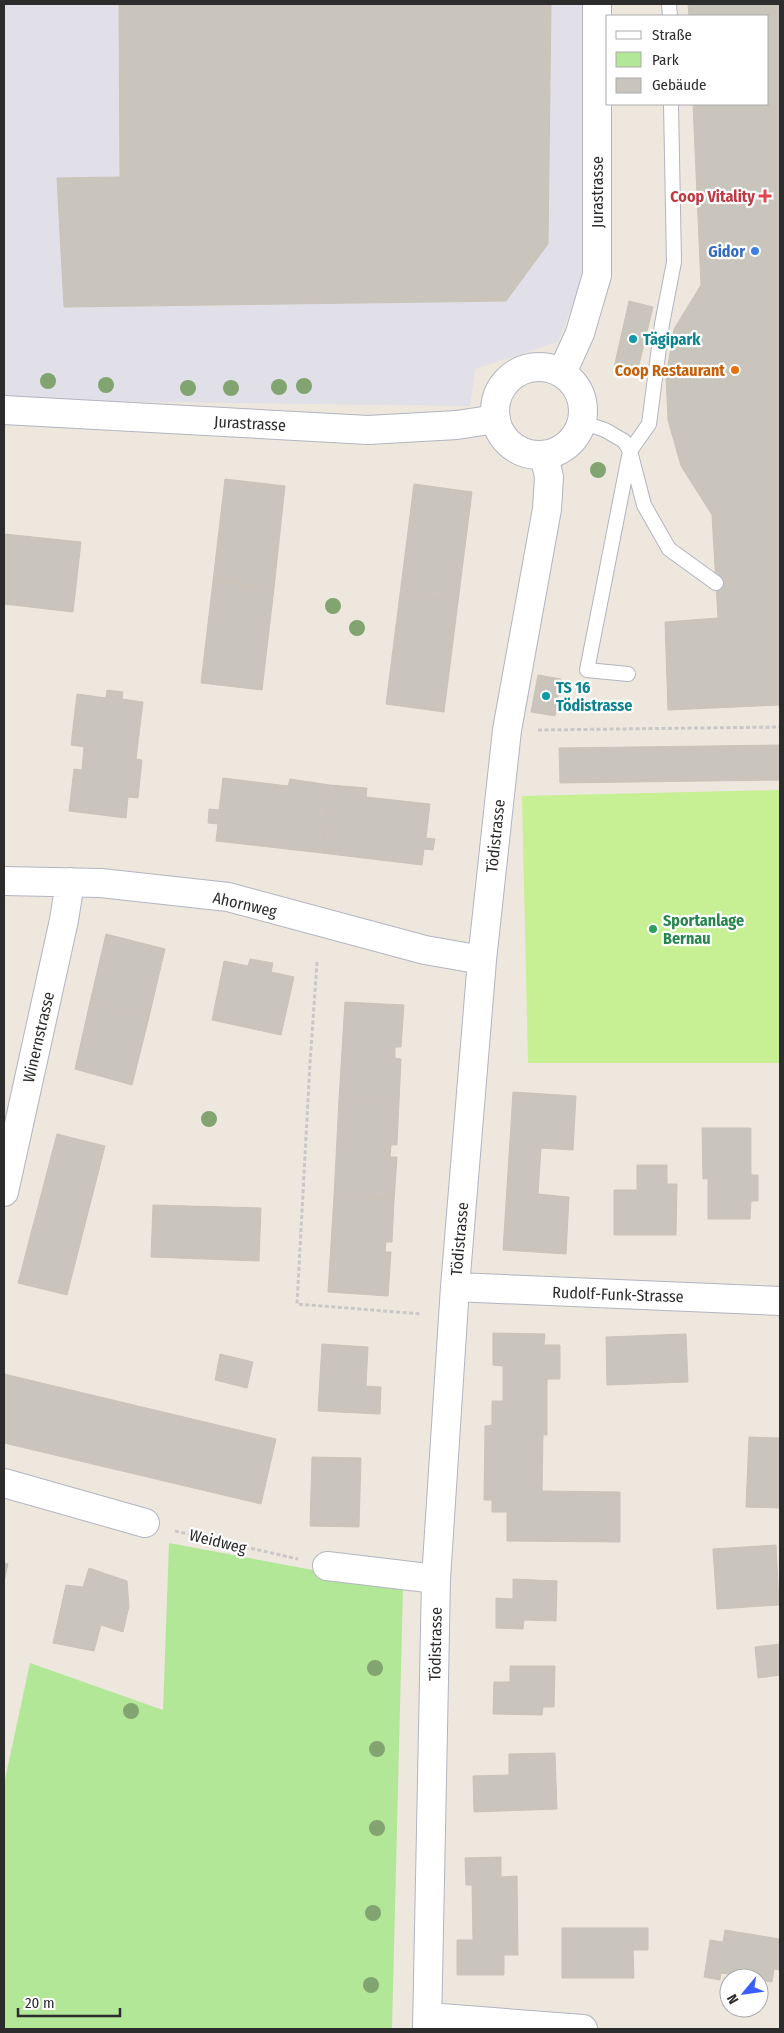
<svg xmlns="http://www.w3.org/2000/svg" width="784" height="2033" font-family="'Fira Sans Condensed',sans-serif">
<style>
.industrial{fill:#e1dfe7}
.green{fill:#b2e798}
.pitch{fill:#c7ef93}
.building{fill:#c9c5bc;stroke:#cac4b7}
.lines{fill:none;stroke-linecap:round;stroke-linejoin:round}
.lane-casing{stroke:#b2b4c0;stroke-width:16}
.street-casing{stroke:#b2b4c0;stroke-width:30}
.path{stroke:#c8c8c8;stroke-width:3;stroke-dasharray:4 2.5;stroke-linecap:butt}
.lane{stroke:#fff;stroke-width:14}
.street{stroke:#fff;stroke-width:28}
.tree{fill:#81a471}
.health-dot{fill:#e0444e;stroke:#fff;stroke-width:2}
.shop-dot{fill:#3f7fe0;stroke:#fff;stroke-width:2}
.culture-dot{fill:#0f9aa8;stroke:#fff;stroke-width:2}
.food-dot{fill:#e8710a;stroke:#fff;stroke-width:2}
.leisure-dot{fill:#2e9e5b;stroke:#fff;stroke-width:2}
.labels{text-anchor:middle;stroke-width:4.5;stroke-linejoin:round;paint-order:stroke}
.street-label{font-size:16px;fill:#2c2c2c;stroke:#fff}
.health-label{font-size:16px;font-weight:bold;fill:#be3a42;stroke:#fff;text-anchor:end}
.shop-label{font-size:16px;font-weight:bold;fill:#366cbe;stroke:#fff;text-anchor:end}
.culture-label{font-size:16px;font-weight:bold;fill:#0d838f;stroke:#fff;text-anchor:start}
.food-label{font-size:16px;font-weight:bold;fill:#c56008;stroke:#fff;text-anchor:end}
.leisure-label{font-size:16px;font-weight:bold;fill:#27864d;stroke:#fff;text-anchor:start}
</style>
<rect width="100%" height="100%" fill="#eee7de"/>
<path class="industrial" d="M4,4h578l3,269 -27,69 -83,27 -5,37 -466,-6z"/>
<path class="green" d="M169,1543l234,44 -11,442h-388v-245l26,-121 133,47z"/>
<path class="pitch" d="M780,790v273h-252l-6,-267z"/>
<path class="building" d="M119,4h432l-3,240 -42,57 -442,6 -7,-129 63,-1z
M688,4h92v701l-112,5 -3,-88 53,-4 -6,-103 -31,-49 -13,-46 -1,-23 -1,-20 8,-48 27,-44 -8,-181h75v-88h-79z
M629,301l24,6 -17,70 -23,-5z
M225,479l60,7 -11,102 -61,-7z
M414,484l58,8 -14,110 -58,-8z
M4,534l77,8 -8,70 -69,-8z
M213,581l61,7 -12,102 -61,-7z
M400,594l58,8 -14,110 -58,-8z
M538,675l23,4 -6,37 -24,-4z
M107,690l16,2 -1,7 21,3 -7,57 6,1 -4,38 -10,-1 -2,21 -57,-7 5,-42 8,1 2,-23 -13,-2 6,-51 29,4z
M780,745v35l-220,3 -1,-35z
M223,778l65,8 2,-7 40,6 -8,68 -106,-12 2,-17 -10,-1 1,-14 10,1z
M330,785l37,3 -1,9 64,7 -4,34 9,1 -2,11 -9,-1 -2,16 -100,-12z
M106,934l59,15 -16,68 -59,-15z
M250,959l23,4 -2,9 23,5 -13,58 -69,-15 12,-59 24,5z
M90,1002l59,15 -17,68 -57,-16z
M345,1002l59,3 -3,42h-6v11l6,1 -2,43 -60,-3z
M513,1092l63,4 -3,54 -32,-2 -3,46 31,3 -3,57 -63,-4z
M339,1099l60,3 -2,43h-6l-1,12h7l-3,43 -60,-4z
M702,1128h49v47h7v26h-7l-1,18h-42v-40h-5z
M57,1134l48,12 -38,149 -49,-12z
M637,1165h30v19h10l-1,51h-62v-45h23z
M334,1196l60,4 -2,42h-6l-1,10h6l-3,44 -60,-4z
M153,1205l108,3 -2,53 -108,-4z
M493,1333l52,1 -1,11h16v34h-13v56h-4l-1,56 78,1v50l-113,-1v-29h-15v-12h-8l1,-74 7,-1v-24h11v-35l-10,-1z
M686,1334l2,48 -81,3 -1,-48z
M322,1344l46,3 -2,39 15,1 -1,27 -62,-3z
M220,1354l33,8 -6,26 -32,-8z
M4,1374l272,65 -15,65 -257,-61z
M749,1437l31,1v70l-34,-1z
M312,1457l49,1 -2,69 -49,-1z
M776,1545l3,60 -62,4 -4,-60z
M4,1563l4,1 -4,18z
M89,1568l38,13 2,25 -6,26 -22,-7 -7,26 -41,-8 13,-58 17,2z
M513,1579l44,2 -1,40 -32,-1 -1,9 -27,-1v-30l17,1z
M780,1644v31l-22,3 -3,-31z
M510,1666h45l-1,41h-11l-1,8 -49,-1 1,-32h16z
M555,1753l2,56 -83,3 -1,-36 36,-1v-21z
M501,1857v20l16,-1 1,79h-14v20h-47v-35h16l-1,-55h-6l-1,-27z
M562,1928h86v22h-15l1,28h-72z
M725,1930l55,9v31l-6,-1 -2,13 -13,-2v-2l-38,-5 -1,7 -16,-3 6,-37 13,2z"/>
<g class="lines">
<g class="lane-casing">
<path id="lane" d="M669,4l1,12
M582,422l23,8 19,11 6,10 14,54 25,44 47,34
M628,674l-41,-4 43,-219 19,-27 13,-100 12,-62 -3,-158"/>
</g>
<g class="street-casing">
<path id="street" d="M495 411a44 44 0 1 1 88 0a44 44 0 1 1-88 0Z
M562,373l18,-40 17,-58v-271
M4,410l364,20 89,-5 39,-6
M4,881l97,2 127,14 197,53 57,10
M4,1192l60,-272 6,-38
M455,1287l325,14
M4,1483l141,40
M327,1566l109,13
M428,2017l155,12
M427,2029l9,-450 19,-292 27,-327 25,-230 40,-221 2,-32 -5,-22"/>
</g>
<path class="path" d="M538,730l242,-3
M317,962l-7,101 -13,241 125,10
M175,1531l123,28"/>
<use href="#lane" class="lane"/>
<use href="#street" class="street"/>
</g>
<g class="tree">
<circle cx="48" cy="381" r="8"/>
<circle cx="106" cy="385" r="8"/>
<circle cx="304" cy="386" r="8"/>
<circle cx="279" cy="387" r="8"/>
<circle cx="188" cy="388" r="8"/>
<circle cx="231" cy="388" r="8"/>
<circle cx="598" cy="470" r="8"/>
<circle cx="333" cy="606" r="8"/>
<circle cx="357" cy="628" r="8"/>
<circle cx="209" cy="1119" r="8"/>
<circle cx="375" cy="1668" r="8"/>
<circle cx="131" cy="1711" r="8"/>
<circle cx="377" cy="1749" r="8"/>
<circle cx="377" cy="1828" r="8"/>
<circle cx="373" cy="1913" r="8"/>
<circle cx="371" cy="1985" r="8"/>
</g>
<path class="health-dot" d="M762.5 188.5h5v5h5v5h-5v5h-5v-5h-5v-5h5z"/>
<circle class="shop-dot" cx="755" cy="251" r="5"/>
<g class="culture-dot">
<circle cx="633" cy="339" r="5"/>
<circle cx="546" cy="696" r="5"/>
</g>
<circle class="food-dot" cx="735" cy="370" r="5"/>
<circle class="leisure-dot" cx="653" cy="929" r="5"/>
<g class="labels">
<g class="street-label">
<text transform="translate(597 192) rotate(-90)" y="6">Jurastrasse</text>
<text transform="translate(250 423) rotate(3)" y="6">Jurastrasse</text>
<text transform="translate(495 836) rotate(-84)" y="6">Tödistrasse</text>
<text transform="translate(245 904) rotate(13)" y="6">Ahornweg</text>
<text transform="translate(38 1037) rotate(-77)" y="6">Winernstrasse</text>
<text transform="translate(459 1239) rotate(-85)" y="6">Tödistrasse</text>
<text transform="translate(618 1294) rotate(2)" y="6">Rudolf-Funk-Strasse</text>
<text transform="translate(218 1541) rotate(14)" y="6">Weidweg</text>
<text transform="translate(435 1644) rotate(-89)" y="6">Tödistrasse</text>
</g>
<g class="health-label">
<text x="755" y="202">Coop Vitality</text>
</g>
<g class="shop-label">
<text x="745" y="257">Gidor</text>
</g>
<g class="culture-label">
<text x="643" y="345">Tägipark</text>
<text x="556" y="693">TS 16<tspan x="556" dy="18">Tödistrasse</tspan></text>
</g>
<g class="food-label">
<text x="725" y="376">Coop Restaurant</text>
</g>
<g class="leisure-label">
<text x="663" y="926">Sportanlage<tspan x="663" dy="18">Bernau</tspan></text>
</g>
</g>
<rect width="784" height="2033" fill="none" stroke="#2c2c2c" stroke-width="10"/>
<rect x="606" y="15" width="162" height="90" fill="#ffffff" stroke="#ababab"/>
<rect x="616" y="31" width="25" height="8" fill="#ffffff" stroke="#ababab"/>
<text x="652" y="40" font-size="15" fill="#2c2c2c">Straße</text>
<rect x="616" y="52" width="25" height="15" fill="#b2e798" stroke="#ababab"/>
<text x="652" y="65" font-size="15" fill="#2c2c2c">Park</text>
<rect x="616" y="78" width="25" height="15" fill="#c9c5bc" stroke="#ababab"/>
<text x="652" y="90" font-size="15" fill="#2c2c2c">Gebäude</text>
<g transform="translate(744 1993) rotate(241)"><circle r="24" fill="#ffffff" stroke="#ababab"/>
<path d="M0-4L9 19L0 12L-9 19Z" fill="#3a5dff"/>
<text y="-8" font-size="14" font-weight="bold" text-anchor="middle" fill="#2c2c2c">N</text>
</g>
<path d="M18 2008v8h102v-8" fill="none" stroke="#2c2c2c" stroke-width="2.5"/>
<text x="25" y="2008" font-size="15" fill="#2c2c2c" stroke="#ffffff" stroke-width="4" paint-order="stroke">20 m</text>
</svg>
